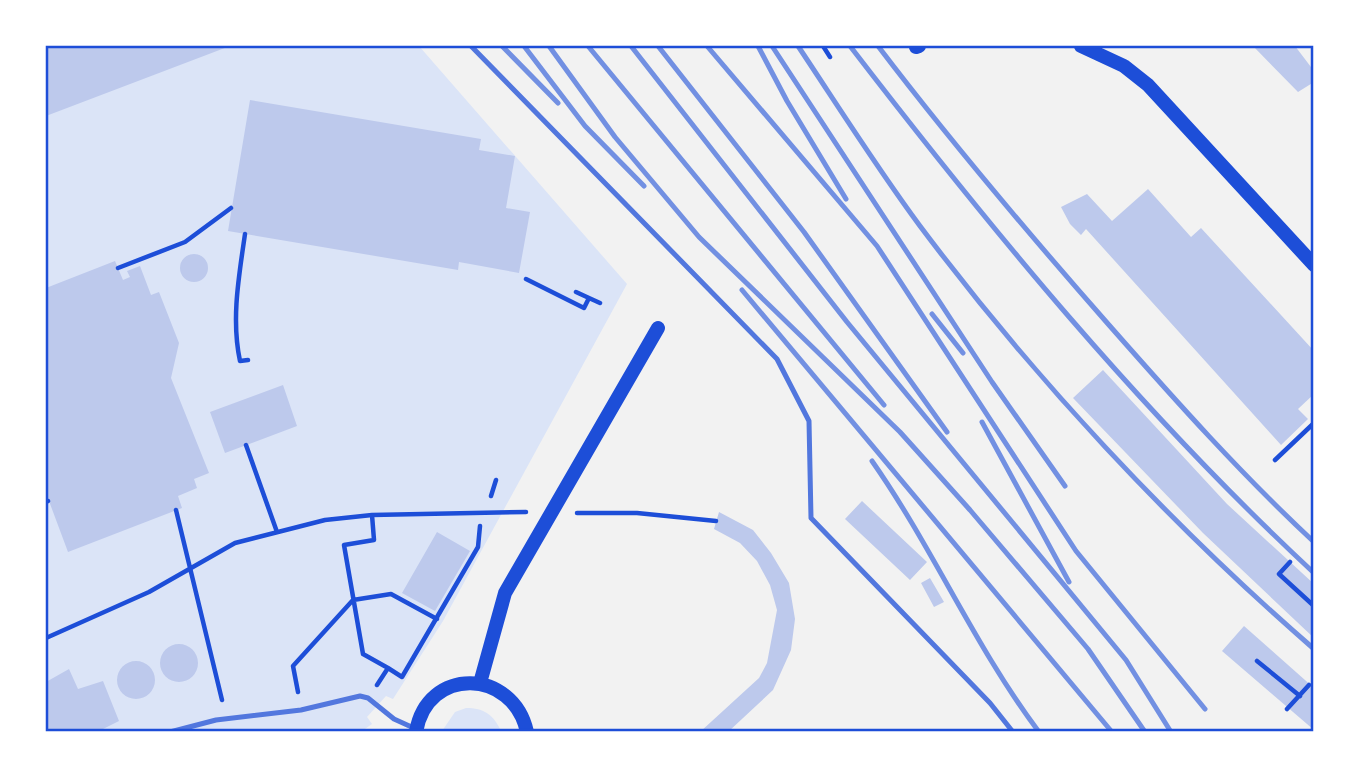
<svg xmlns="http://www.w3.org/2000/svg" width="1359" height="777" font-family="Georgia,serif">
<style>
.green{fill:#dbe4f7}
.building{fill:#bdc9ec}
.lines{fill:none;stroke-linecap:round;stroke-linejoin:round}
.path{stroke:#1d4ed8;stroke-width:4.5}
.service{stroke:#5277de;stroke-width:5}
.secondary{stroke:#1d4ed8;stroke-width:14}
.rail{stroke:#7290e2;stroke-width:5}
.neatline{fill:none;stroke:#1d4ed8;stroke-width:2.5}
</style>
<rect width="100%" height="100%" fill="#f2f2f2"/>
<path class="green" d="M46,46h373l208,238 -184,337 -50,78 -7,-3 -19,21 5,7 -10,7h-316z
M466,708c18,0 28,7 35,23h-59l13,-19z"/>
<path class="building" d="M46,46h184l-184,70z
M1253,46h42l19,25v11l-16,10z
M250,100l231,39 -2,11 36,6 -9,52 24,4 -11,61 -60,-11 -1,8 -230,-39z
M1148,189l43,48 10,-9 113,123v43l-16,15 10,10 -27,26 -195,-216 -5,6 -11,-11 -9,-17 26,-13 25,27z
M180 268a14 14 0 1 1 28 0a14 14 0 1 1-28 0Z
M115,261l8,19 7,-3 -3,-6 13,-5 11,29 8,-3 20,51 -8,35 38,95 -15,6 3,9 -19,8 4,12 -114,44 -22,-59v-205z
M1103,370l124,134 87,80v54l-111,-105 -130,-135z
M283,385l14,41 -72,27 -15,-41z
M862,501l65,61 -17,18 -65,-61z
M719,512l34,18 18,23 18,30 6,36 -4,31 -18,40 -45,42h-28l59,-54 8,-15 10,-53 -7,-25 -13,-24 -17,-18 -26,-14z
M437,532l33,19 -35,60 -33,-18z
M930,578l14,24 -10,5 -13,-24z
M1244,626l70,62v42l-92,-79z
M160 663a19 19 0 1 1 38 0a19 19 0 1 1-38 0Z
M117 680a19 19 0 1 1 38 0a19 19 0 1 1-38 0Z
M69,669l9,20 25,-8 16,40 -22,11h-51v-50z"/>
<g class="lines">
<path class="path" d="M823,46l7,11
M245,234c-6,42 -14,85 -5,127l8,-1
M118,268l67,-26 46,-34
M526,279l58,29 5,-10 -13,-6
M589,298l11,5
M246,445l31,87
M1275,460l39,-37
M491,496l5,-16
M46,502l2,-1
M176,510l46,190
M577,513h60l79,8
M372,515l2,25 -30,5 19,109 25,14 -11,17
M1290,562l-11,12 35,32
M46,638l103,-46 86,-49 90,-23 47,-5 154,-3
M1257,661l43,35
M388,668l14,9 76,-130 2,-21
M298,692l-5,-26 60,-66 38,-6 46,25
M1287,709l22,-24"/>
<path class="service" d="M471,46l306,313 32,62 2,97 179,185 23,29
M170,732l46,-12 85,-10 59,-14 8,2 26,21 22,10"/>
<path class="secondary" d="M1081,46l43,20 24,19 166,180
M916,47l3,-1
M480,683l25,-90 153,-265
M416,732c11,-66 97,-64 111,0"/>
<path class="rail" d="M502,46l56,57
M524,46l61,80 59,60
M549,46l66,91 84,100 201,195 70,78 118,139 57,83
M588,46l296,359
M631,46l216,276 279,338 45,72
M658,46l146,186 143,200
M707,46l170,200 199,305 129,158
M758,46l29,55 59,98
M772,46l220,336 73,104
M798,46c40,60 79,122 122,180 114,152 250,298 394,423
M850,46c143,186 292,367 464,527
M878,46c73,96 151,188 231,279 66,75 132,149 205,217
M742,290l370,442
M932,314l31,39
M982,422l87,160
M872,461c61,87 103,186 167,271"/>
</g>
<rect width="1359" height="777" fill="none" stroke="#ffffff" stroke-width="94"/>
<rect x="47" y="47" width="1265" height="683" class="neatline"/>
</svg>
